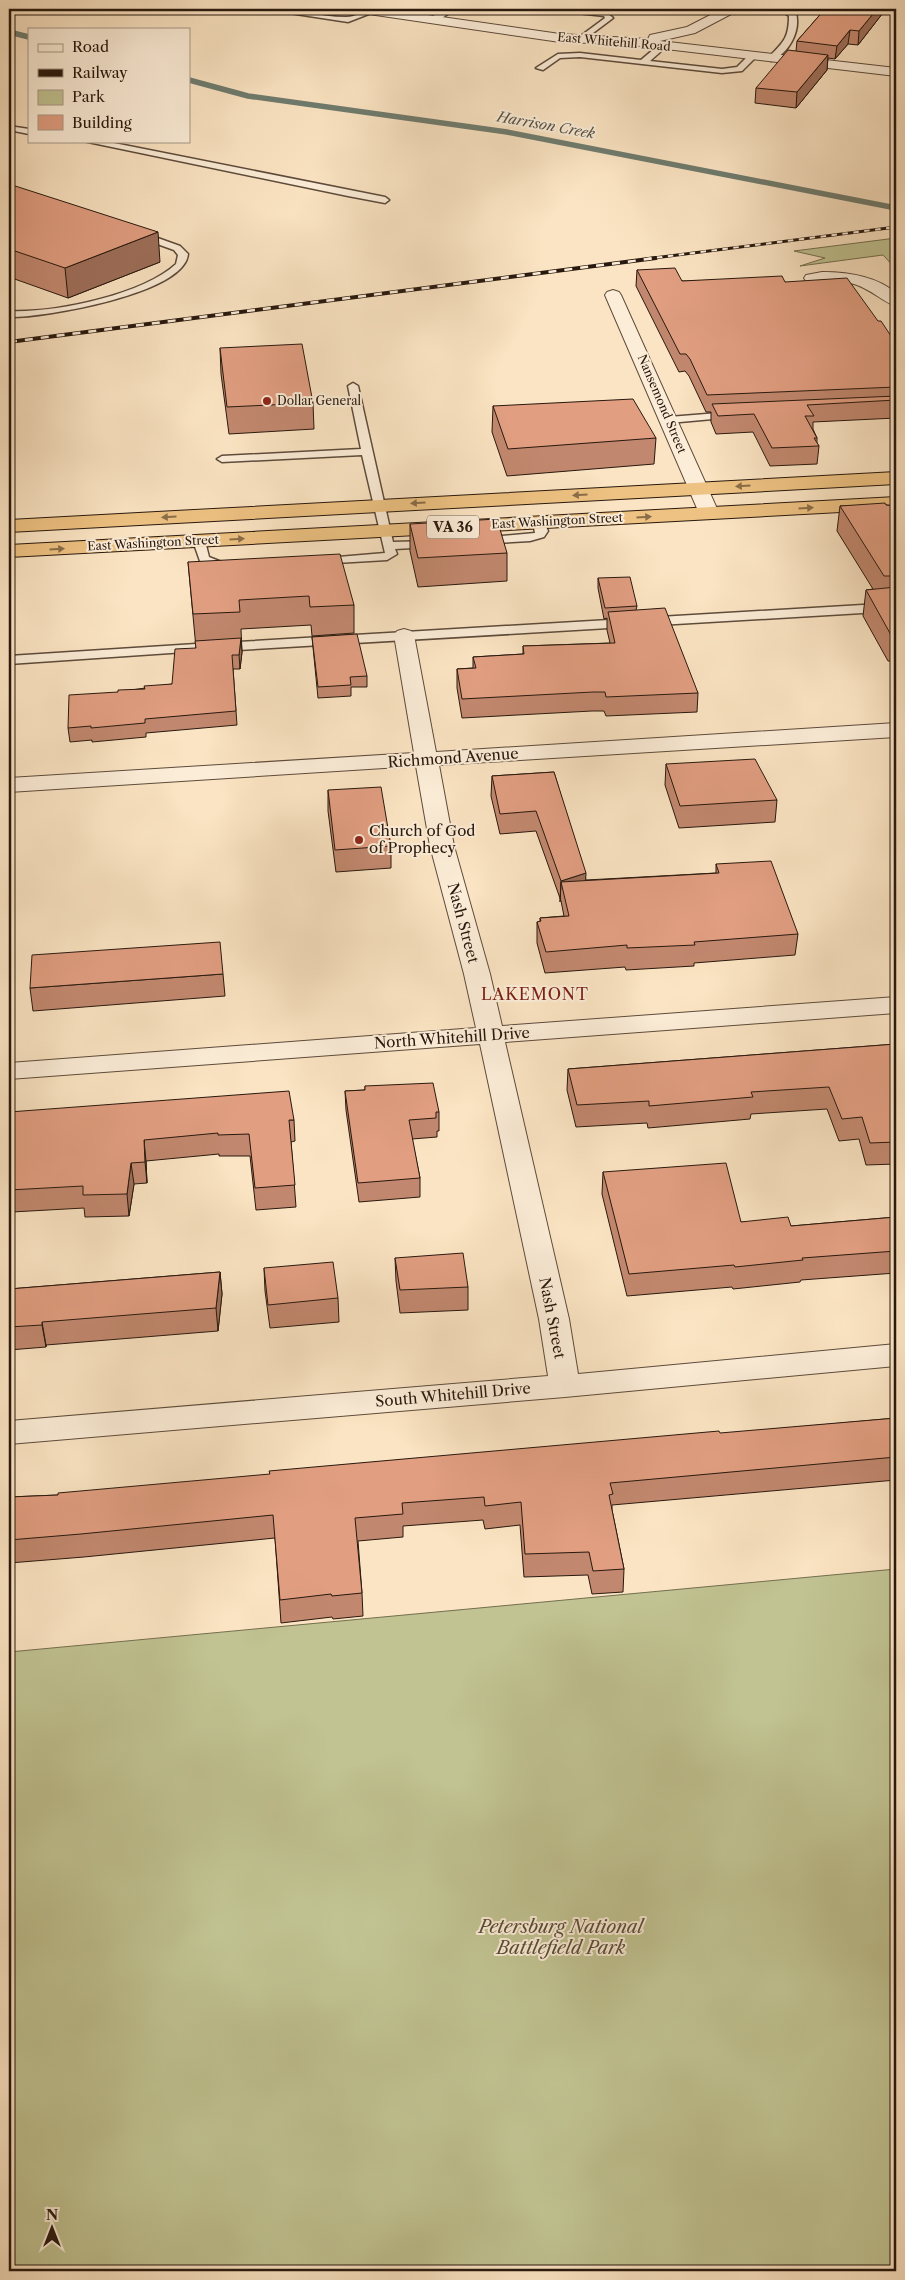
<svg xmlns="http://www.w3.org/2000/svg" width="905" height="2280" font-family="'Libre Caslon Text',serif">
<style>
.green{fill:#c1c392;stroke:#746e50}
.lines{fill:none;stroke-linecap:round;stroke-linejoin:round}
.stream{stroke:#6f7c6f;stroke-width:5.5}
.service-casing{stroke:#5d4b3b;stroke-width:3}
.minor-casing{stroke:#5d4b3b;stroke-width:2}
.trunk-casing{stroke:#28180e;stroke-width:2}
.service{fill:#fcedd8;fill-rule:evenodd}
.minor{fill:#fcedd8;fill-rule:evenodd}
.trunk{fill:#eec282;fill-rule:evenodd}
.rail-far1-casing{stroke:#28180e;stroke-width:3}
.rail-casing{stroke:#28180e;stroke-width:4}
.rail-far1{stroke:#fcedd8;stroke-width:2;stroke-dasharray:5.5;stroke-linecap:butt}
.rail{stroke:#fcedd8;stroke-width:2.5;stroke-dasharray:8;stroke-linecap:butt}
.wall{fill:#c2886f;stroke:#28180e}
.shaded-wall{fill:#9e6f5a;stroke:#28180e}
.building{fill:#e19e81;stroke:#28180e}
.oneway{fill:#8b6d48}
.poi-dot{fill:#8f2418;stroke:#fcedd8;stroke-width:2}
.labels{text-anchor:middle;stroke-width:4;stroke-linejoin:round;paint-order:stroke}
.far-street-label{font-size:12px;fill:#28180e;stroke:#fcedd8}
.far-poi-label{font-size:12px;fill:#28180e;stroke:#fcedd8;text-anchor:start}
.far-water-label{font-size:14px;font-style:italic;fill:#525247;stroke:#fcedd8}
.shield{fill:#fcedd8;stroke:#68584b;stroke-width:1}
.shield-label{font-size:14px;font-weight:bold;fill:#28180e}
.street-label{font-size:15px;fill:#28180e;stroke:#fcedd8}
.poi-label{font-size:15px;fill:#28180e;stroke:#fcedd8;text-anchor:start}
.neighbourhood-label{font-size:16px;letter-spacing:1px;fill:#7a1f14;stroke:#fcedd8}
.near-park-label{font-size:18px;font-style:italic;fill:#564b36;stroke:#fcedd8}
</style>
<rect width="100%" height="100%" fill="#fbe4c3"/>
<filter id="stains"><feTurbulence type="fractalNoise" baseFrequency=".004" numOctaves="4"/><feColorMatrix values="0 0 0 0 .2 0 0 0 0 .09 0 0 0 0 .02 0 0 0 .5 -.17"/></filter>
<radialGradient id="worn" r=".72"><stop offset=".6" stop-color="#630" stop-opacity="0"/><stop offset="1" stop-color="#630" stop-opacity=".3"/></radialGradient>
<path class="green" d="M896,238v31l-13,-14 -83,11 25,-8 -31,-7z
M896,1569v702h-887v-619z"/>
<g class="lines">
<path class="stream" d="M9,32l20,5
M189,80l59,16 259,36 389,76"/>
<g class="service-casing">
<path id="service" d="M172,9h11l-8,4 -4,-2z
M263,9c28,-2 55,8 82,8 12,1 23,-11 34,-7l-31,12z
M446,9h9l-16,11h-6v-4z
M555,9l51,3 7,6 -32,24h-3v-4l27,-20 -1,-2 -45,-5z
M779,9h8l9,4c5,19 -8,41 -25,48l-4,-2c15,-16 22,-19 22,-43z
M660,44l7,2 -17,15 72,8 15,-2 12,-12 7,2 -14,14 -20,2 -142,-16 -20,1 -17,12 -7,-2 22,-14 22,-1 61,7z
M9,126l20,3v5l-20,-4z
M83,141h20l21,4 261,52 4,3 -4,3 -37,-7z
M135,232h6l39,14 8,8c-3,40 -146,64 -179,63v-6c46,2 133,-16 167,-47l2,-9 -4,-5 -39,-14z
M353,383l5,3 35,156 38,-1 6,3 -6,3 -36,2 2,5 -10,6 -68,4 -6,-3 2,-2 70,-6 -23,-98 -140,7 -5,-3 5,-3 139,-7 -13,-63z
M731,412l4,1v4l-66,6 -5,-3 5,-3z
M539,519l4,1 5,11 -4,6 -14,4 -50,3 -6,-3 6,-3 55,-5 -2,-11z
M199,538l6,3 4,16 15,6 9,1 2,2 -2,2 -10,3 -23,-10 -7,-20z
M896,603v8l-675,40 -6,-4 6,-4z
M196,644l4,1 2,3 -2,3 -191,13v-8z"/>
</g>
<g class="minor-casing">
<path id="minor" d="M356,9h30l174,25 88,5 2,-4 37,-8 35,-18h15l-2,3 -40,21 -35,8 236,27v8l-273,-32 -63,-2 -198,-29z
M822,272c26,0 54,4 74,21v13c-12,-3 -25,-17 -42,-22 -16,-4 -33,1 -48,-3l-2,-3 2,-3z
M613,290l6,2 2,3 98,218 -3,4 -7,2 -7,-2 -3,-4 -94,-218 2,-3z
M404,629l7,2 3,4 22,117 460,-29v14l-457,28 15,81 36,128 12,52 394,-29v16l-391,29 64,277 9,55 318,-30v22l-331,31 -556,47v-23l539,-45 -9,-57 -59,-275 -471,35v-16l467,-35 -12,-54 -34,-128 -14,-80 -407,26v-14l405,-25 -20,-118 3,-4z"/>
</g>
<g class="trunk-casing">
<path id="trunk" d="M896,472v12l-887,48v-12z
M896,497v12l-887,48v-12z"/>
</g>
<use href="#service" class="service"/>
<use href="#minor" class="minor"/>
<use href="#trunk" class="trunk"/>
<g class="rail-far1-casing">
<path id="rail-far1" d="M646,259l250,-32"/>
</g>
<g class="rail-casing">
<path id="rail" d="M9,342l647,-84"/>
</g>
<use href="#rail-far1" class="rail-far1"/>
<use href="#rail" class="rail"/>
</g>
<path class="wall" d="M825,9h61l-28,36 -10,-1 -13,15 -7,-1 -1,12 -31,38 -41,-5 1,-15 40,-37 1,-10z
M9,184l151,78 -92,36 -59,-21z
M637,270l45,11 103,1 93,39 15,18 3,2v77l-83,4v7l4,9v5l2,3 -2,18 -47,2 -17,-34 -37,2 -5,-12v-10h-5l-17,-36 -4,-5 -6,1 -43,-86z
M220,348l93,55 1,26 -85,5 -8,-60z
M493,406l163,32 -2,26 -147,12 -15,-44z
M886,505l10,1v159l-2,-4h-6l-25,-45 3,-26 7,-1 -36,-58 3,-25z
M410,524l97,29v28l-89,6 -8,-36z
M188,562l166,43v28l-42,3 -1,-11 -70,4 1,23 -2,17h-7l4,56 -91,8v4l-54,5v-2l-22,2 -2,-14 50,-36 54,-8 24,-36z
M598,578l39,28 -1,4 62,83 -1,19 -91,4 -2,-5h-12l-130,7 -5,-30v-19l16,-1v-11l50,-3v-8l87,-3 -3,-13v-12l-3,1 -6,-31z
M312,637l55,39v11h-16v9l-33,2z
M666,764l111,36 -2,22 -96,6 -14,-43z
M554,772l32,108 130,-7v-9l82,70 -3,21 -101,8v3l-68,4 -1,-3 -80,6 -8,-30v-21h3v-4l24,-2 -3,-15 -25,-70 -36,3 -9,-38 1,-20z
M328,790l63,56v22l-55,4 -8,-61z
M223,974l2,22 -192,15 -3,-23z
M896,1044v120l-30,1 -7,-26 -20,2 -12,-32 -76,5 -1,5 -102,9 -1,-5 -71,4 -9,-37 1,-21z
M365,1086l74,26v19h-2v6l-25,2 8,39v19l-61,5 -13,-92 -1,-19 20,-1z
M9,1112l285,8 1,21 -4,1 5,65 -40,3 -6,-54h-31v-2l-73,7 1,22 -13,1 -5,32 -44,1 -1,-9 -72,4v14h-3z
M603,1172l138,50 50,4 105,-9v56l-95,7 -1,2 -67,7 -1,-2 -105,9 -25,-102z
M395,1258l73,29v23l-68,3 -4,-32z
M264,1268l74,30 1,24 -69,6 -5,-37z
M220,1272l2,22 -4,37 -172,14v2l-37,3v-61z
M896,1418v62l-284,25v5l12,59 -1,23 -31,2 -4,-19 -64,2 -4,-52 -35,4 -2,-9 -80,6v11l-45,4 4,52 1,23 -30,3 -1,-2 -51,6 -6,-85 -191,19 -75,6v-66l49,-2z"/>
<path class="shaded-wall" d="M877,9h9l-28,36 1,-14z
M850,30l-2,14 -13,15 2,-13z
M828,55l-1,15 -31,38 1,-16z
M158,232l2,30 -92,36 -3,-30z
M241,638l1,14 -2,17 -1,-14z
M586,873l-1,20 -24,-11 -1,20 1,-21z
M144,1140l2,21 1,22 -2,-21z
M131,1163l3,21 -5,32 -2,-22z
M9,1191l3,21v14l-3,-21z
M220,1272l2,22 -4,37 -2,-23z
M42,1322l4,23v2l-4,-22z"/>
<path class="building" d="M825,9h52l-18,22 -9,-1 -13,16 -40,-5z
M788,50l40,5 -31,37 -41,-4z
M9,184l149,48 -93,36 -56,-19z
M675,268l7,13 100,-5 3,6 62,-4 31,43h3l12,18h2l1,2v46l-189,8 -17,-36 -4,-5h-6l-43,-84z
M302,344l11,59 -86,4 -7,-59z
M896,396v4l-89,5 7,11h-9l12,22h-3l5,8 -47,2 -18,-34 -36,2 -6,-12z
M633,399l23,39 -148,11 -15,-43z
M885,503l1,2 10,1v70h-12l-44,-70z
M497,519l10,34 -89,5 -8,-34z
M340,554l14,51 -44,2 -1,-11 -70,4 1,12 -47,2 -5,-52z
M630,577l7,29 -32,2 -7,-30z
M896,587v48h-5l-25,-45z
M665,608l33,85 -92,4 -1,-5h-12l-131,7 -5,-30 19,-1 -3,-11 51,-3 -1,-8 92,-3 -7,-31z
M357,634l10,42 -17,1 1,8 -33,2 -6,-50z
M241,638l-2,17h-7l4,56 -91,8v4l-54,5v-2l-23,2 1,-33 49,-3v-2l27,-1 -1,-3 28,-2 3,-35 21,-1 -1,-7z
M755,759l22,41 -97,6 -14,-42z
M554,772l32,101 -25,8 -25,-70 -36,3 -8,-38z
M381,787l10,59 -56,4 -7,-60z
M771,861l27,73 -104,8 1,3 -68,3v-3l-81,7 -9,-30 4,-1 -1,-3 29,-2 -8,-34 158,-9 -3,-9z
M220,942l3,32 -193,14 2,-33z
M896,1044v98l-26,1 -8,-26 -20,2 -13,-32 -78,5 2,5 -104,9v-5l-72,4 -9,-36z
M433,1083l6,29h-3v6l-27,2 11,58 -62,5 -13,-92 20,-1v-4z
M289,1091l5,29h-5l6,65 -40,3 -6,-54 -31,1v-2l-74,7 1,22 -14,1 -4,31 -44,1v-9l-74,4v-78z
M726,1163l15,59 47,-5 3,9 105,-9v34l-94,7 1,2 -68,7 -1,-2 -105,9 -26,-102z
M463,1253l5,34 -68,3 -5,-32z
M333,1262l5,36 -70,7 -4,-37z
M220,1272l-4,36 -174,14v3l-33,2v-38z
M896,1418v39l-286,26 3,11 -4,1 15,74 -31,2 -4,-19 -64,2 -4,-52 -36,4 -1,-9 -82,6 1,11 -48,4 7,75 -30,3 -1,-2 -51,6 -7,-85 -192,19 -72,6v-43l49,-2v-2l212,-19 -1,-3 450,-40 1,2z"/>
<defs><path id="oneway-solid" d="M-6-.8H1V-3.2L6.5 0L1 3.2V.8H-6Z" transform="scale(1.25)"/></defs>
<g class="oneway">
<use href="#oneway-solid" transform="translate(743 486) rotate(177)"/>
<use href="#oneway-solid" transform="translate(580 495) rotate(177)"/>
<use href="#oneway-solid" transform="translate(418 503) rotate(177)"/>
<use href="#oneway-solid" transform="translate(806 508) rotate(-3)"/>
<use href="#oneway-solid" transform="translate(169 517) rotate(177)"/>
<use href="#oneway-solid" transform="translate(644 517) rotate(-3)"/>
<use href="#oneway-solid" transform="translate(237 539) rotate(-3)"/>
<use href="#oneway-solid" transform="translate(57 549) rotate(-3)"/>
</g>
<g class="poi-dot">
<circle cx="267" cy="401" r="5"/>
<circle cx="359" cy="840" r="5"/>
</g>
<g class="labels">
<g class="far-street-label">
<text transform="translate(614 42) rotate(5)" y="4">East Whitehill Road</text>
<text transform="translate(662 404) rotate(67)" y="4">Nansemond Street</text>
<text transform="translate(557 521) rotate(-3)" y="4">East Washington Street</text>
<text transform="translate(153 543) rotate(-3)" y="4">East Washington Street</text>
</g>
<g class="far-poi-label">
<text x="277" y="405">Dollar General</text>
</g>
<g class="far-water-label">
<text transform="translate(546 125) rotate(10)" y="5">Harrison Creek</text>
</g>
<rect class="shield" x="427" y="515.5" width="52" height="23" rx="4"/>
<g class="shield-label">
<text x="453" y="532">VA 36</text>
</g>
<g class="street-label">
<text transform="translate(453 758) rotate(-4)" y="5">Richmond Avenue</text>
<text transform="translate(463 923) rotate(75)" y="5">Nash Street</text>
<text transform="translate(452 1038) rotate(-4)" y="5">North Whitehill Drive</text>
<text transform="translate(552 1318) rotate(79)" y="5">Nash Street</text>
<text transform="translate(453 1395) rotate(-5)" y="5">South Whitehill Drive</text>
</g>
<g class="poi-label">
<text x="369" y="836">Church of God<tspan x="369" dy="17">of Prophecy</tspan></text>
</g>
<g class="neighbourhood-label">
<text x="535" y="1000">LAKEMONT</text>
</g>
<g class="near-park-label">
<text x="561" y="1933">Petersburg National<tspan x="561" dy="21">Battlefield Park</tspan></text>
</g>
</g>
<rect width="905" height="2280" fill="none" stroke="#fbe4c3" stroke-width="30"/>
<rect x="10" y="10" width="885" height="2260" fill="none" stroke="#28180e" stroke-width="2.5"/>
<rect x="15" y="15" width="875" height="2250" fill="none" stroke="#28180e"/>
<rect x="28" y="28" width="162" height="115" fill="#fcedd8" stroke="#a79887"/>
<rect x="38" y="44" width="25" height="8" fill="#fcedd8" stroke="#a79887"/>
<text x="72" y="52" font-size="15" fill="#28180e">Road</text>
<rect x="38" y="69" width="25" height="8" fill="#28180e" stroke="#a79887"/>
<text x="72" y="78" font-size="15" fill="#28180e">Railway</text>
<rect x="38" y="90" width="25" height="15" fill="#c1c392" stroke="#a79887"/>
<text x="72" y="102" font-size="15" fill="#28180e">Park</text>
<rect x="38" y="115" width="25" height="15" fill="#e19e81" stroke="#a79887"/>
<text x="72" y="128" font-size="15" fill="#28180e">Building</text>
<g transform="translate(52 2228)" stroke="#fcedd8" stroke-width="4" paint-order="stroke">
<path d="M0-4L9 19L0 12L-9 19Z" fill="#28180e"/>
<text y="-8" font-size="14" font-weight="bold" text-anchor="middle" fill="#28180e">N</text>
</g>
<rect width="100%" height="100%" filter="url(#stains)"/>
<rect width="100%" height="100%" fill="url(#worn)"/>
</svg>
